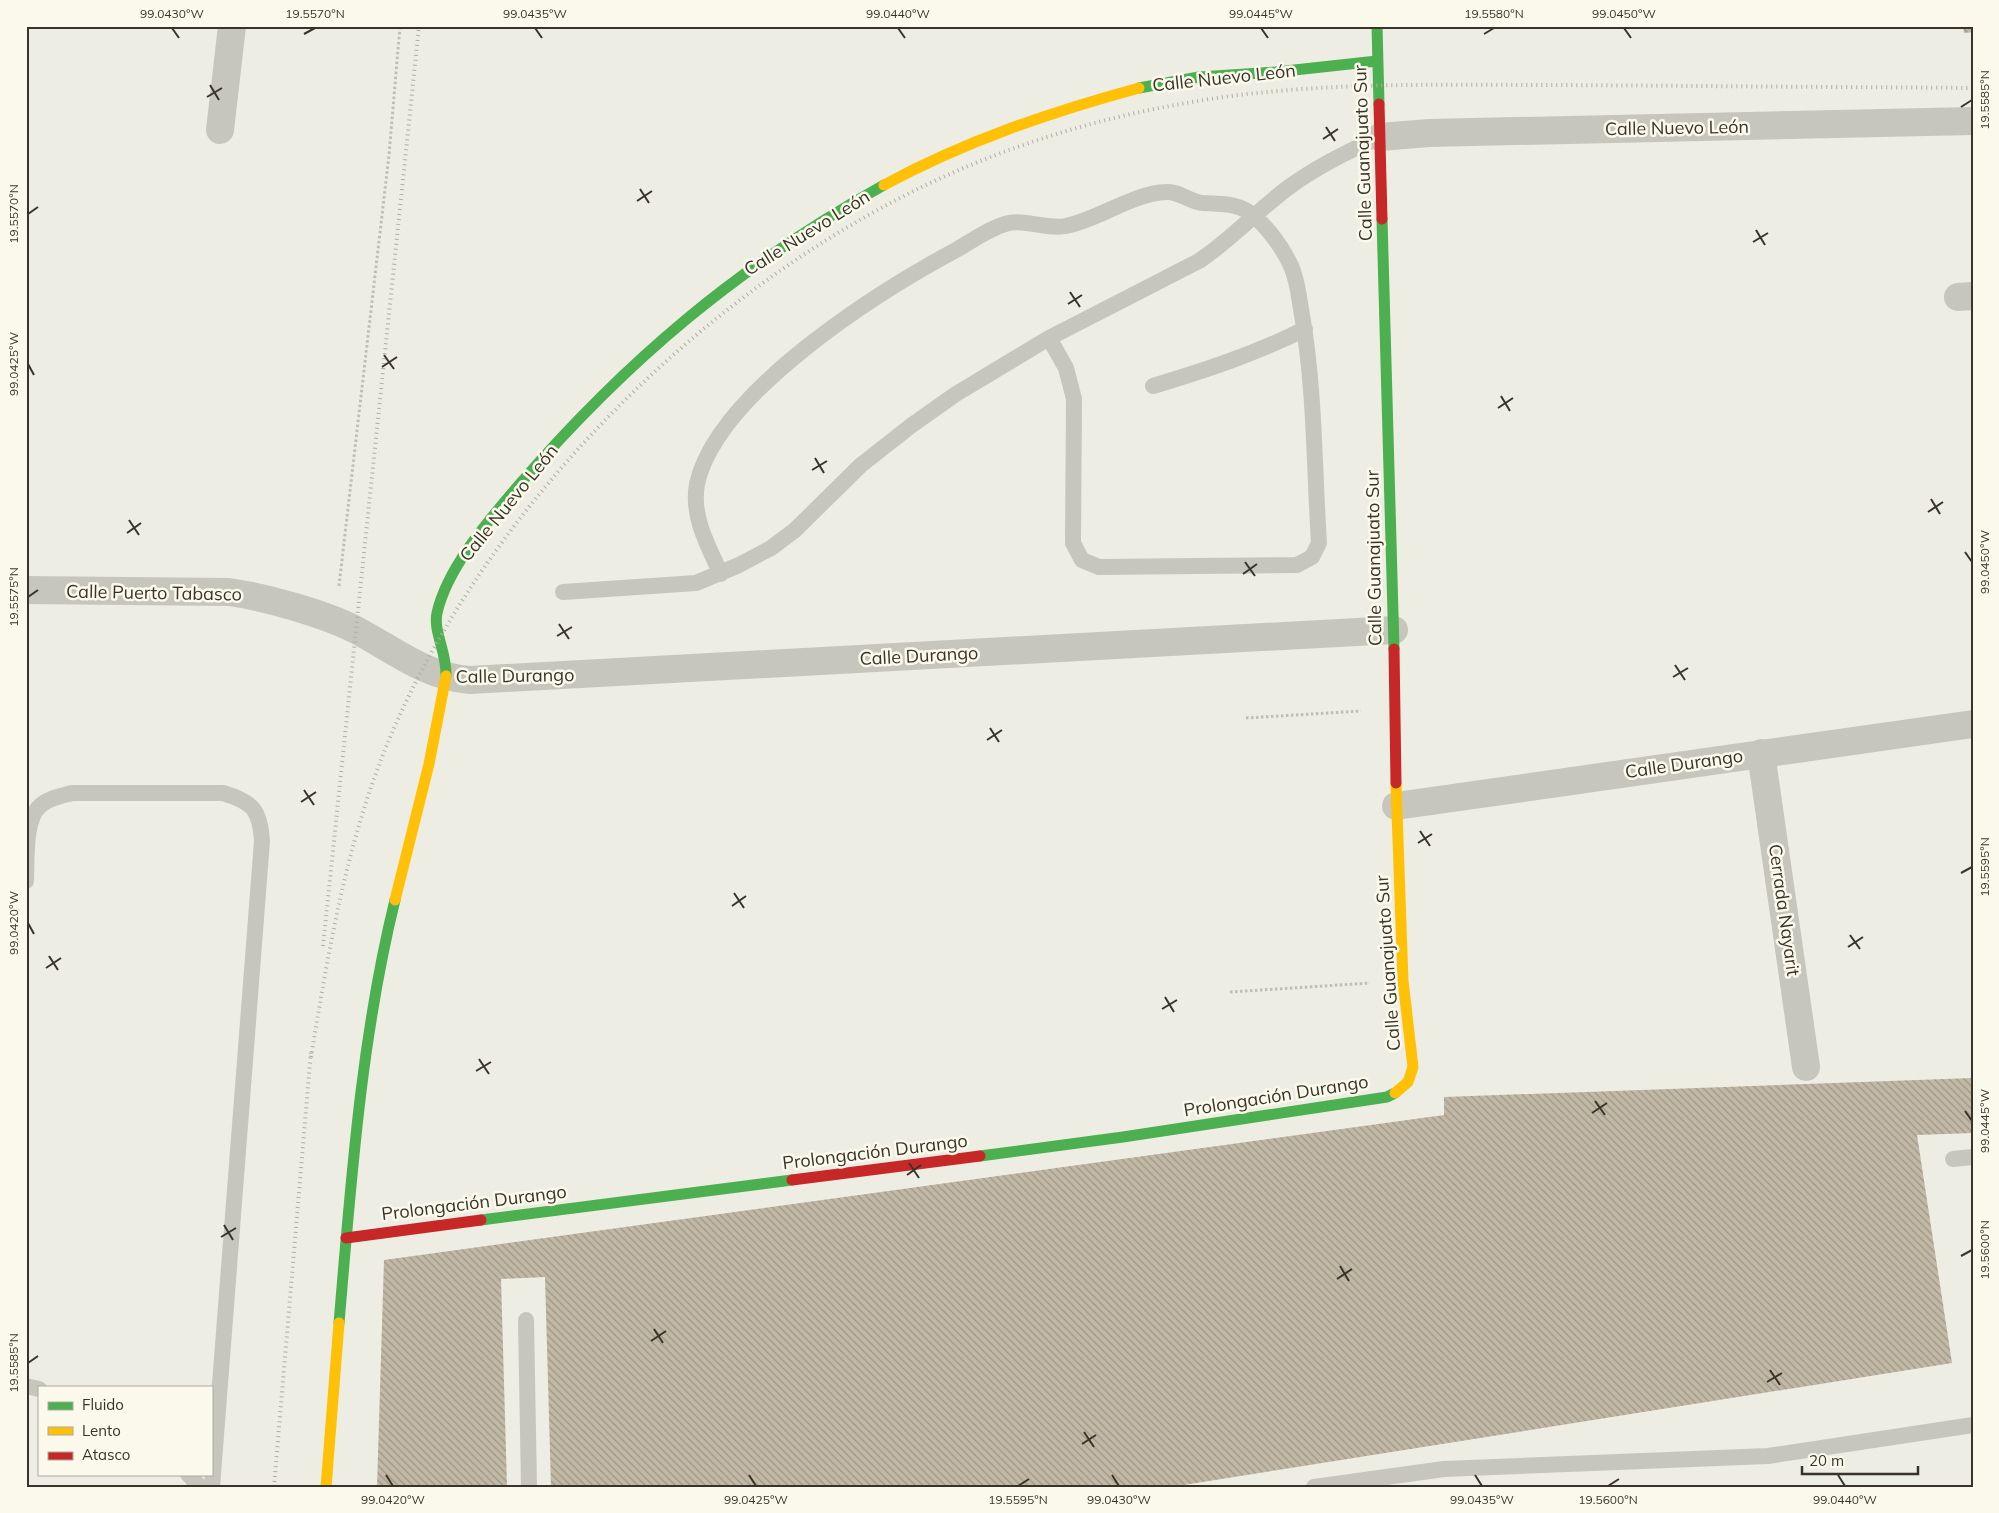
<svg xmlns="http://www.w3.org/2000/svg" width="1999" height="1513" font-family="Mulish,sans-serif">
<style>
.building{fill:url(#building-back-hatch)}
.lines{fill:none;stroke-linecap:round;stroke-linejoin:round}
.path{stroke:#c0beb4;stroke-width:3;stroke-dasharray:2.5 2.5;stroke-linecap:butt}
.lane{stroke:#c7c6bc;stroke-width:16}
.street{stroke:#c7c6bc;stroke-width:28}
.fast{stroke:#4caf50;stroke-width:11}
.slow{stroke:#ffc107;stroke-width:11}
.jam{stroke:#c62828;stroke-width:11}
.rail{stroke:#afada5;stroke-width:4;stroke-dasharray:1 4;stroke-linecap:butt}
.ticks{fill:none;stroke:#383429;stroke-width:2}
.labels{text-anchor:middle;stroke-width:5;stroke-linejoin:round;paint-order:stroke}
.street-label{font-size:18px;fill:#383429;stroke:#faf9eb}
.neatline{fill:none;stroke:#383429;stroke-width:2}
.ticks-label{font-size:12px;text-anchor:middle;fill:#383429}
</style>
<defs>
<pattern id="building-back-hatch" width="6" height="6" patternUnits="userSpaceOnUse" patternTransform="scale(1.25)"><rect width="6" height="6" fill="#c1b8a5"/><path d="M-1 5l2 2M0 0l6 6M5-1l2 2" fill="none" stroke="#9e9686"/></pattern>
</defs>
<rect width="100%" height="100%" fill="#eeede3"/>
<path class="building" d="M1963,26h10v6l-9,1z
M1973,1078v55l-56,2 35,228 -781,124h-620l-6,-210 -44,2 6,208h-130l7,-227 1060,-145v-18z"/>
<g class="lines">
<path class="path" d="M339,586l50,-431 11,-129
M1246,718l115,-7
M1230,992l140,-9"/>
<path class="lane" d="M1153,386c53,-16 102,-32 152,-57
M721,574c-13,-28 -30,-58 -24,-90 20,-91 181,-192 259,-234 16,-9 32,-21 49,-26 20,-6 42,6 61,2 31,-6 68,-33 100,-34 13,-1 24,10 37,11 19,1 38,0 52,14 14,12 29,33 36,49 7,15 8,33 11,49 13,75 12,152 17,228l-7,14 -15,8 -198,2 -17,-7 -9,-17 1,-144 -8,-31 -17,-30
M563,592l133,-9 43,-18 32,-17 24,-18 66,-65 51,-40 44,-31 93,-56 150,-77c33,-22 59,-51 90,-74 29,-21 59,-36 91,-50
M26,881c1,-20 -2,-61 14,-75 8,-8 21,-10 32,-13h151c30,9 37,17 39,48l-50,646
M1953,1159l20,-2
M526,1320l3,167
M26,1386l13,3
M188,1474l12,13
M1314,1487l130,-18 324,-13 205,-31"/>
<path class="street" d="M220,130l12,-104
M1380,137l49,-4 544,-12
M1958,297l15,-1
M26,590l203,2c36,5 97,22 129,39 37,20 69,46 112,49l924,-50
M1761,753l45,314
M1396,806l577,-82"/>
<path class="fast" d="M1377,26l2,78
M1139,88l60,-11 77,-5 101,-11
M1382,219l12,430
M446,676c1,-24 -13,-44 -9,-63 10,-45 52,-93 81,-127 109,-126 220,-220 366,-301
M980,1156l143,-19 264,-40 8,-4
M481,1220l311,-40
M339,1323c12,-141 22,-285 56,-423"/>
<path class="slow" d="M884,185c81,-44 167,-73 255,-97
M395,900l34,-136 17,-88
M1395,1093l13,-11 5,-15 -10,-86 -7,-198
M326,1487l13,-164"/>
<path class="jam" d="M1379,104l3,115
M1394,649l2,134
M792,1180l188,-24
M346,1238l135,-18"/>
<path class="rail" d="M323,946l96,-920
M311,1057c19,-115 38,-230 87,-338 106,-235 331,-452 568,-552 71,-30 145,-51 220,-64 123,-22 247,-18 371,-18 139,1 277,2 416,3
M274,1487l37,-436"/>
</g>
<path class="ticks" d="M172,28l7,10M535,28l7,10M898,28l7,10M1261,28l7,10M1624,28l7,10M304,34l11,-6M1484,34l10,-6M210,85l9,15M207,97l15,-9M1961,107l11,-7M1326,127l9,14M1323,139l15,-10M640,189l9,14M637,201l15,-10M28,214l10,-7M1756,230l9,15M1753,242l15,-9M1070,292l10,15M1068,304l14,-9M384,355l10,14M28,364l6,11M382,367l15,-10M1501,396l9,15M1498,408l15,-10M815,458l9,15M812,470l15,-9M1931,499l9,15M1928,512l15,-10M129,520l10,15M127,533l14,-10M1965,552l7,10M1245,562l10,14M1243,574l14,-10M28,597l10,-7M559,624l10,15M557,636l15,-9M1675,665l10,15M1673,677l15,-9M990,728l9,14M987,740l15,-10M304,790l10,15M301,802l15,-10M1420,831l10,15M1418,843l14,-9M1961,873l11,-6M734,893l10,15M732,906l14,-10M28,923l6,11M1850,935l10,14M1848,947l15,-10M49,956l9,14M46,968l15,-10M1165,997l9,15M1162,1009l15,-9M479,1059l10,15M476,1071l15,-9M1595,1101l10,14M1965,1111l7,10M1592,1113l15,-10M909,1163l10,15M907,1175l14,-10M224,1225l9,15M221,1237l15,-9M1961,1256l11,-6M1340,1266l9,15M1337,1279l15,-10M654,1329l9,14M651,1341l15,-10M28,1363l10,-7M1770,1370l10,15M1767,1382l15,-9M1084,1432l10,15M1082,1444l14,-9M386,1475l7,11M749,1475l7,11M1112,1475l7,11M1475,1475l7,11M1838,1475l7,11M1018,1486l11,-7M1608,1486l11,-7"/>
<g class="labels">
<g class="street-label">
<text transform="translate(1224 78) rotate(-6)" y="6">Calle Nuevo León</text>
<text transform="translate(1677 128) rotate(-1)" y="6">Calle Nuevo León</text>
<text transform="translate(1363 153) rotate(-92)" y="6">Calle Guanajuato Sur</text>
<text transform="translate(807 233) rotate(-32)" y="6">Calle Nuevo León</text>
<text transform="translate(509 503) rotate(-51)" y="6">Calle Nuevo León</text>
<text transform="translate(1374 558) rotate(-91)" y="6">Calle Guanajuato Sur</text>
<text transform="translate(154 593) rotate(1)" y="6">Calle Puerto Tabasco</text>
<text transform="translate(919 656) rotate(-3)" y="6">Calle Durango</text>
<text transform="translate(515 676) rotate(-1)" y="6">Calle Durango</text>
<text transform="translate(1684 764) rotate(-8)" y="6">Calle Durango</text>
<text transform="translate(1784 910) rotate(82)" y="6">Cerrada Nayarit</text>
<text transform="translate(1388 963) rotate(-94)" y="6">Calle Guanajuato Sur</text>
<text transform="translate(1276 1096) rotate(-9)" y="6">Prolongación Durango</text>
<text transform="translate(875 1152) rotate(-7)" y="6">Prolongación Durango</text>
<text transform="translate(474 1203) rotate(-7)" y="6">Prolongación Durango</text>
</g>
</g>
<rect width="1999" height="1513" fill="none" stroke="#faf9eb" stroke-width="55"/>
<rect x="38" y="1386" width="175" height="90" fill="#faf9eb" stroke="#acaa9d"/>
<rect x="48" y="1402" width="25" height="8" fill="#4caf50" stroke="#acaa9d"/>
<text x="82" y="1410" font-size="15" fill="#383429">Fluido</text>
<rect x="48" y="1427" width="25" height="8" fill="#ffc107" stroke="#acaa9d"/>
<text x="82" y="1436" font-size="15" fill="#383429">Lento</text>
<rect x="48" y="1452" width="25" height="8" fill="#c62828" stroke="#acaa9d"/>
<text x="82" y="1460" font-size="15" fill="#383429">Atasco</text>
<path d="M1802 1466v8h116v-8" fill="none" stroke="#383429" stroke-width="2.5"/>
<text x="1809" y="1466" font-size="15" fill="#383429" stroke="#faf9eb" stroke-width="4" paint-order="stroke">20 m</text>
<rect x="28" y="28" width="1944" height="1458" class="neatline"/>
<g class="ticks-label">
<text x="172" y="18">99.0430°W</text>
<text x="315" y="18">19.5570°N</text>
<text x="535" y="18">99.0435°W</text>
<text x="898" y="18">99.0440°W</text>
<text x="1261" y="18">99.0445°W</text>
<text x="1494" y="18">19.5580°N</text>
<text x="1624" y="18">99.0450°W</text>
<text transform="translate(1985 100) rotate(-90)" y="4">19.5585°N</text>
<text transform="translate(14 214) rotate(-90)" y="4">19.5570°N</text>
<text transform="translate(14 364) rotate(-90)" y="4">99.0425°W</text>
<text transform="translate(1985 562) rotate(-90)" y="4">99.0450°W</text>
<text transform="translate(14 597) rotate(-90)" y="4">19.5575°N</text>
<text transform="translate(1985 867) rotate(-90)" y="4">19.5595°N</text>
<text transform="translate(14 923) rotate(-90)" y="4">99.0420°W</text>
<text transform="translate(1985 1121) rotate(-90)" y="4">99.0445°W</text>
<text transform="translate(1985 1250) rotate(-90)" y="4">19.5600°N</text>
<text transform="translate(14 1363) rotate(-90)" y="4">19.5585°N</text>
<text x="393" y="1504">99.0420°W</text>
<text x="756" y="1504">99.0425°W</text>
<text x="1018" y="1504">19.5595°N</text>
<text x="1119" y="1504">99.0430°W</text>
<text x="1482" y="1504">99.0435°W</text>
<text x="1608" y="1504">19.5600°N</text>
<text x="1845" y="1504">99.0440°W</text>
</g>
</svg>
